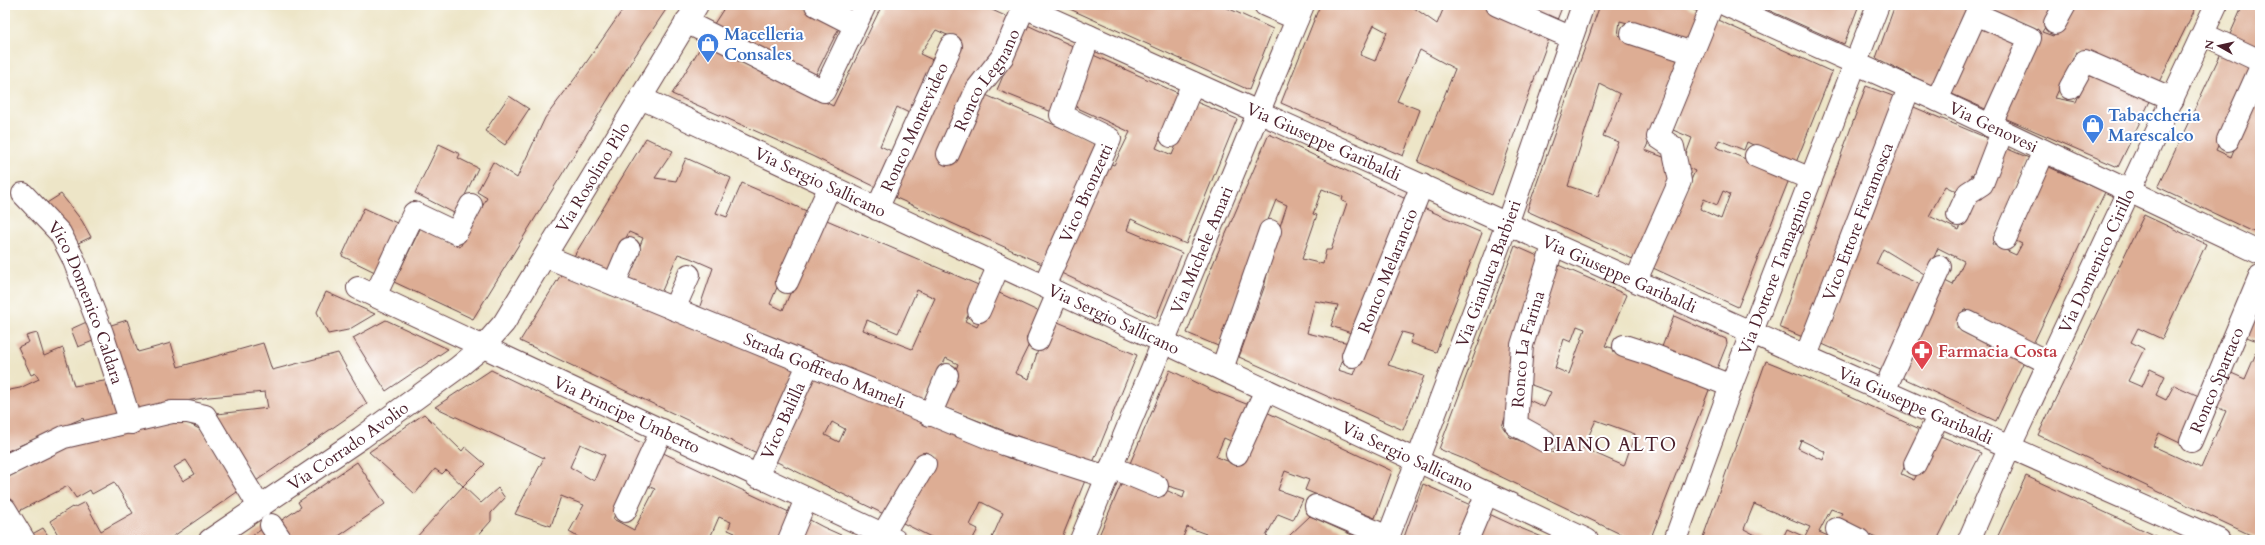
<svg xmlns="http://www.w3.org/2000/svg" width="2265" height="545" font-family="Cardo,serif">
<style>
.building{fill:#ddad94;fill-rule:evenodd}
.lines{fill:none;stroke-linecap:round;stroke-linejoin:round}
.minor-casing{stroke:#623d42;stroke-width:24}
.major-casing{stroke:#623d42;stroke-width:24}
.minor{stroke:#fff;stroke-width:22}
.major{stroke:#fff;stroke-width:22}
.labels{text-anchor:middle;stroke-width:4;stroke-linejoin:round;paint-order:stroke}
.shop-label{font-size:17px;font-weight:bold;fill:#366cbe;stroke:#fff;text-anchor:start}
.street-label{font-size:17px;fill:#4a1f2b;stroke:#fff}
.health-label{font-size:17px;font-weight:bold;fill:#be3a42;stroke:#fff;text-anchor:start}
.quarter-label{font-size:19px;letter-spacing:1px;fill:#4a1f2b;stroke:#fff}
</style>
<rect width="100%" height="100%" fill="#fff"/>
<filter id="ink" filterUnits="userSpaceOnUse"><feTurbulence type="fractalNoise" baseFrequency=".025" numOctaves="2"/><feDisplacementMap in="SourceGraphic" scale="8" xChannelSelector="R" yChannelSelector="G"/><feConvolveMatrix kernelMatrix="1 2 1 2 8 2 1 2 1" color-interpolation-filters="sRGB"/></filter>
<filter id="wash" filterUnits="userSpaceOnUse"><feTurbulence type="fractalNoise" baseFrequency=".012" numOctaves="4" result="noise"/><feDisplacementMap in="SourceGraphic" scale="16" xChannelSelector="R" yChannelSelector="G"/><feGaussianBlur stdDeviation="0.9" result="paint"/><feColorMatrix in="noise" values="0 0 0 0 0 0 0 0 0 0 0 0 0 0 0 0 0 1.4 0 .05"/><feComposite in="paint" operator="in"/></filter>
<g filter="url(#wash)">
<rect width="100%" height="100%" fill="#ede5c7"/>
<g id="blocks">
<path class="building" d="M626,5h43l-38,57 -158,257 -79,-37 27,-55 39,20 27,-49 -10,-6 16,-30 24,16 28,-60 34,-45z
M726,5h71l43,21 -26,52 -102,-51z
M837,5h12l-2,5z
M882,5h99l31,14 -31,74 120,52 -59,119 -150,-68 69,-155 -25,-11 -16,24 17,8 -26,52 -14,-7 -17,39 16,7 -16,36 -68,-33 -140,-62 33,-54 128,66z
M1061,5h160l52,24 -24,61z
M1320,5h90l27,19 8,-19h40l66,28 -59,162 -74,-33 37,-93 -35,-19 -23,51 23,9 -17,46 -122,-53zM1374,25l13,7 -12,29 -15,-6z
M1520,5h43l-8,20z
M1600,5h83l20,9 -13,29 -35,-13 -35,-9 -2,14 67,23 -40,92 26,10 2,18 -36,83 -110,-50zM1600,84l20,10 -17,42 15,6 -20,54 -30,-10z
M1757,5h102l-15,39z
M1895,5h76l-36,82 -59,-29z
M1991,5h68l-17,27 11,4 21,-31h123l-40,81 -81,-34 -21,46 21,4 12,-27 64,22 -34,70 -118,-51 31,-63 8,-22 -50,-22z
M2243,5h17v49l-32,-15z
M1711,17l121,55 -37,93 -48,-23 -3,8 -25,-10 -3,7 74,30 -52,130 -85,-39 42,-97 -13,-6 10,-27 -19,-8 5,-13 -7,-3zM1723,191l7,3 -9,25 -21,-10 4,-10 13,6z
M1981,22l42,19 -31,71 -42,-19z
M1025,24l52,24 -17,36 6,3 -14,25 -55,-22z
M2222,51l34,16 -40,83 15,7 29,-71v149l-102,-48z
M1091,54l89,40 -24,54 16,7 22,-54 43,18 -51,125 -55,-25 -4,11 55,23 -26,65 -99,-47 49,-109 8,3 16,-33 -59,-27z
M1866,86l32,12 -93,240 -26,-11z
M509,96l20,13 -24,36 -20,-14z
M1909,105l83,35 -15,37 -6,-2 -8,20 -18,-9 -16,30 30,14 15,-34 7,3 22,-52 26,11 -37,86 24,11 6,-11 -8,-4 35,-73 56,25 -72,152 -69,-35 -7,19 68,31 -29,62 -97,-45 44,-96 10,5 11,-24 -26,-13 -12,27 -43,-26 -7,15 47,22 -36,87 -67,-30z
M1269,134l139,66 -54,134 -23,-8 7,-21 -23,-4 -8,32 42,10 -11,27 16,5 7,-19 60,-149 61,26 -46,119 -26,-9 3,-8 -11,-3 -14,33 36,11 -21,54 -164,-73 25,-69 8,-37 15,-46 -11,-5 -58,146 -31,-13 23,-62zM1322,189l21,8 -1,4 5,2 -16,47h-5l-3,14 -21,-5 15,-44 -4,-1z
M646,138l27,13 -18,27 21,3 10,-23 45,20 -15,35 11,4 15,-34 67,29 -39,92 13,6 39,-92 161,69 -18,34 12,6 18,-36 49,23 -29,59 14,6 8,-26 16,-33 84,35 -45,110 -149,-58 15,-43 -12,-6 -23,45 -224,-94 14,-41 -23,-10 -12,-4 -17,39 -34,-14 16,-41 -14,-6 -20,39 -35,-15zM917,290l18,8 -23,51 -49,-19 4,-10 31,13z
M439,144l21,10 -2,4 20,10 -22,46 -41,-21z
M61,194l21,27 9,16 -19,9 -30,-40z
M364,208l35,16 -22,49 -35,-17z
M2144,215l62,29 -44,95 -24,-11 -7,14 13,7 -16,32 14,6 8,-18 15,7 -9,19 10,5 8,-15 27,12 -21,46 -21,-10 -6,13 48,22 25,-57 -12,-5 15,-34 16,7 15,-35 -1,195 -221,-104z
M1515,246l25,11 -30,148 -8,21 8,11 44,16 6,-14 -36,-21 5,-18 15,7 7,-15 -25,-9 2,-25 28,-94 71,31 -22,51 49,14 57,25 -61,155h-17l-169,-81 -25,-10zM1577,326l8,3 -16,45 -14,-6 9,-29 7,3zM1596,420l39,14 -11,32 -41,-18z
M562,273l106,45 128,49 -37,87 -239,-113z
M326,292l49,22 -27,16 -20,4 -11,-22z
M2260,299v43l-16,-6z
M1674,316l52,23 1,5 -12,30 -55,-22z
M91,320l7,19 -20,8 -7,-18z
M127,320l11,32 33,-9 7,24 85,-24 9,27 66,-17 29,51 -111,77 -39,-67 51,-6 -3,-16 -56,5 -52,9 -21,7 -31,-86z
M386,320l62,29 -62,42 -33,-53z
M37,333l7,23 19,-8 11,38 36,-6 12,37 -36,10 -3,-9 -78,34v-61l15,-3 19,-9 -3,-6 -5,2 -13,-28 11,-5 -3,-6z
M1766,361l42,17 114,52 -21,44 13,6 24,-45 43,18 -44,87h-57l-42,-20 4,-7 -11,-4 -12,23 18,8h-55l5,-11 18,8 5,-10 -56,-23 -10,25 21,11h-63zM1801,440l25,12 -3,8 -25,-12z
M491,370l155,75 -33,74 21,11 21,-41 -12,-5 16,-33 132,62 -12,27h-48l4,-7 -7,-3 3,-8 -12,-5 -10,23h-126l-14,-8 15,-27 -23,-9 -10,30 -36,-12 29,-56 -109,-51zM580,444l25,11 -11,26 -24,-14z
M1170,370l43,21 41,16 -19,36 -11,-5 -8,19 20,7 26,-54 130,61 -17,47 -70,-28 4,-10 -24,-9 -7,19 25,9 -10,21 -15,-6 -12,22 8,4h-70l2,-6 -19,-7 -5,13h-85l26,-60 41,16 2,-6 17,8 2,-7 -17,-5 -40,-18z
M813,372l152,65 43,21 78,20 -25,62h-70l12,-27 -22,-11 -11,23 8,4 -6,11h-35l-40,-20 35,-65 -7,-3 -37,64 -113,-55zM832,422l13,7 -6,13 -14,-7z
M424,414l38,37 3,-4 20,17 -22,22 -17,-16 -4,4 -7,-5 -20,25 -46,-42z
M184,421l19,10 37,59 -72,50h-107l-11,-19 22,-14 1,1 12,-6 16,29 32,-18 -19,-31 -22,12 -2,-4 -14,8 -8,-12 -55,28 -8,-13v-25l37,-23 91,-24zM186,460l9,14 -12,7 -9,-14z
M357,462l28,42 -52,36h-47l-10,-16 25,-17 -3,-5z
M2026,476l139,64h-169z
M1423,484l52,23 -15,33h-57z
M463,486l18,17 17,-15 7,10 -14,15v8l-17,19h-60z
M1487,513l26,12 29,12 -2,3h-64z
M1310,516l53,24h-75l2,-5z
M5,517l15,23h-15z
M808,519l15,8 29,13h-55z
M265,527l9,13h-28z
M43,528l8,12h-22l-2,-3z"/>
</g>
</g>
<g filter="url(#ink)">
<use href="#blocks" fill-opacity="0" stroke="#623d42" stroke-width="1"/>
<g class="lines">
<g class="minor-casing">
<g id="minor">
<path d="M816,5l39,20"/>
<path id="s1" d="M1020,5l503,226 696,309"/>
<path d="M1265,5l32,14"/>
<path d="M1497,5l73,32"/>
<path id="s2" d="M1726,5l211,95 323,153"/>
<path d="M686,22l138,69 41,-86"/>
<path d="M2055,23l10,-18"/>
<path d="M1632,33l60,20"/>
<path d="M2203,34l57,27"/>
<path d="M2070,88l15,-27 88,38"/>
<path id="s3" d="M641,98l946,442"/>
<path d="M1937,100l39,-86 54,24 -40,88"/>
<path d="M1171,136l22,-53"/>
<path d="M2228,140l32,-71"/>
<path id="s4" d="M948,154l29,-65 26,-33 21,-49"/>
<path d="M1756,156l55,23"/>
<path id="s5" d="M23,194l37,39 13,25 29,75 29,90"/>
<path id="s6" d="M877,209l74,-163"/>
<path d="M1958,215l10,-22 14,-9 20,-52"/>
<path d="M2005,239l39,-88"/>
<path id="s7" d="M545,256l459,188 103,33"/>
<path d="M1636,280l44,-99 -7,-34 -15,-10 54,-132"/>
<path d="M787,282l43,-96"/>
<path d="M614,284l15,-35"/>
<path id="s8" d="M1044,286l66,-147 -49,-24 28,-79"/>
<path id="s9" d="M358,288l537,252"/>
<path d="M375,296l39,-83 42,20 15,-28"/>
<path d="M674,309l15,-34"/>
<path d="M979,311l20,-46"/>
<path d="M1968,322l81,41"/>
<path d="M1038,340l20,-47"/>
<path d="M1624,346l31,10 76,30"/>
<path id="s10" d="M1353,356l69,-171"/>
<path id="s11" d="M1806,356l103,-268"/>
<path d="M1222,369l48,-138"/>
<path d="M1884,391l56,-124"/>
<path d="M930,415l17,-40"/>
<path id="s12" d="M1545,441l-29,-16 6,-80 32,-102"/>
<path id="s13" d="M2191,441l69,-165"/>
<path d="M1237,454l29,-64"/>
<path d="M1915,464l24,-49"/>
<path d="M5,466l59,-29 108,-25h16l17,4 54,90"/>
<path d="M1111,467l46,19"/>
<path id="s14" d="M757,477l51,-112"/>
<path d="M1316,506l72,31"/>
<path d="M5,509l19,31"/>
<path d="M625,511l37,-81"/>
<path d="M271,525l10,15"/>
<path d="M1837,529l22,11"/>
<path d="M883,534l42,-70"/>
<path d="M789,540l17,-41"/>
<path id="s15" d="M1081,540l222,-535"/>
<path id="s16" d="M1387,540l120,-316 76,-219"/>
<path d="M1467,540l20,-47"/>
<path id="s17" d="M1675,540l56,-154 147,-381"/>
<path id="s18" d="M1969,540l41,-94 206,-441"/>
</g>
</g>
<g class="major-casing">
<g id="major">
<path id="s19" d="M210,540l151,-102 95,-69 27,-22 21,-24 193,-318"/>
</g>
</g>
<use href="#minor" class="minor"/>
<use href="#major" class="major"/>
</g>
</g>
<defs>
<g id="shop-pin" transform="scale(1.15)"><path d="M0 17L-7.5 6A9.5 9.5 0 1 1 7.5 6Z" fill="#3f7fe0" stroke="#fff"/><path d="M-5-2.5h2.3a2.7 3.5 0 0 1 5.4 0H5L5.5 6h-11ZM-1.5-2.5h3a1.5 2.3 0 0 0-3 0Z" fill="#fff"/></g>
<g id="pharmacy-pin" transform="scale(1.15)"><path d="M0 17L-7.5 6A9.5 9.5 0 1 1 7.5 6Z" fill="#e0444e" stroke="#fff"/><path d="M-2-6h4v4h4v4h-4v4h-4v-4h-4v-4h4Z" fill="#fff"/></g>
</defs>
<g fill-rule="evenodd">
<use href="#shop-pin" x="708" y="44"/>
<use href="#shop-pin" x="2093" y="125"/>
<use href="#pharmacy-pin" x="1922" y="351"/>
</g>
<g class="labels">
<g class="shop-label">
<text x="724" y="40">Macelleria<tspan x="724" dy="20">Consales</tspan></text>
<text x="2108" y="121">Tabaccheria<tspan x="2108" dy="20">Marescalco</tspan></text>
</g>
<g class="street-label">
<text dy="6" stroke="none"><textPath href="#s4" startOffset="84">Ronco Legnano</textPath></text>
<text dy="6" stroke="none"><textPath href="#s6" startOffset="90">Ronco Montevideo</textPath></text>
<text dy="6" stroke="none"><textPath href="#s2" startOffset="294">Via Genovesi</textPath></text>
<text dy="6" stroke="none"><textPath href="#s1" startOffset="333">Via Giuseppe Garibaldi</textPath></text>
<text dy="6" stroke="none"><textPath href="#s19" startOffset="537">Via Rosolino Pilo</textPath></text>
<text dy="6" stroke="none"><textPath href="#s3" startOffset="198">Via Sergio Sallicano</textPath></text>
<text dy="6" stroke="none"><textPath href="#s8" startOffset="102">Vico Bronzetti</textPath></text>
<text dy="6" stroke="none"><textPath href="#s11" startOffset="144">Vico Ettore Fieramosca</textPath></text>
<text dy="6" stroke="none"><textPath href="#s15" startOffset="314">Via Michele Amari</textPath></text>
<text dy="6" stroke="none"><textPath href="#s18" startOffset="307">Via Domenico Cirillo</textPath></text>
<text dy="6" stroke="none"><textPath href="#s10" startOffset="92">Ronco Melarancio</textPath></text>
<text dy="6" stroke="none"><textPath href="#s17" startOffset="286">Via Dottore Tamagnino</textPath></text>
<text dy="6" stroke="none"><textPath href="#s16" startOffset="285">Via Gianluca Barbieri</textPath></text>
<text dy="6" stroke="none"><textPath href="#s1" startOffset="657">Via Giuseppe Garibaldi</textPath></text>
<text dy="6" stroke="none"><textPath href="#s5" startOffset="128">Vico Domenico Caldara</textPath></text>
<text dy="6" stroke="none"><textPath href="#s3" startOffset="522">Via Sergio Sallicano</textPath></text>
<text dy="6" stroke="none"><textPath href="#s12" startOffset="110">Ronco La Farina</textPath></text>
<text dy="6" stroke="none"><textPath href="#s7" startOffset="302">Strada Goffredo Mameli</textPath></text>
<text dy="6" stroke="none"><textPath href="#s13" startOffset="66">Ronco Spartaco</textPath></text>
<text dy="6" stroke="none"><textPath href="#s1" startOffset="981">Via Giuseppe Garibaldi</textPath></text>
<text dy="6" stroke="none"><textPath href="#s9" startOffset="297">Via Principe Umberto</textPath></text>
<text dy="6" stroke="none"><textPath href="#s14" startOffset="62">Vico Balilla</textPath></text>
<text dy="6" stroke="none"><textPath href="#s19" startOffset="167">Via Corrado Avolio</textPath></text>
<text dy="6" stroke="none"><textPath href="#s3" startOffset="846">Via Sergio Sallicano</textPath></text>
</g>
<g class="health-label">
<text x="1938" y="357">Farmacia Costa</text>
</g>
<g class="quarter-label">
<text x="1610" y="451">PIANO ALTO</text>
</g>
</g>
<rect width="2265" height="545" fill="none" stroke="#fff" stroke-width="20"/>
<g transform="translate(2219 46) rotate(278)" stroke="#ffffff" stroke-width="3" paint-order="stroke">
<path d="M0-3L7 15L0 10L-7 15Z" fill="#4a1f2b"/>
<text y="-6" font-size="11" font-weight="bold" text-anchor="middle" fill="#4a1f2b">N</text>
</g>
</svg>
